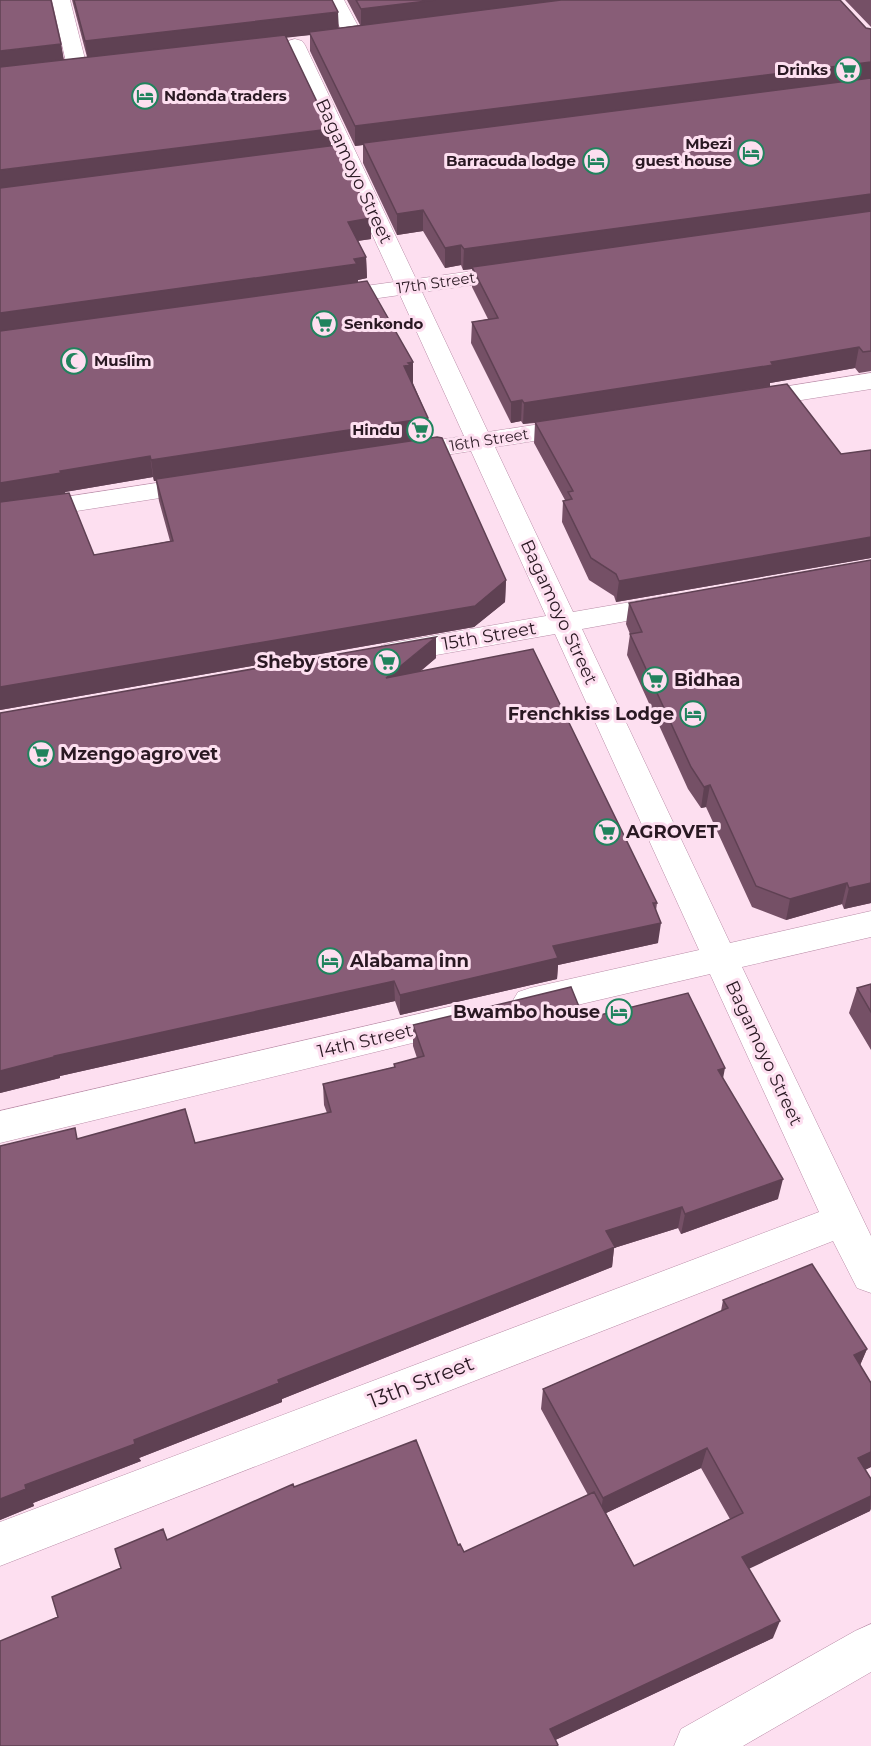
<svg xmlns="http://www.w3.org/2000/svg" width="871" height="1746" font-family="Montserrat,sans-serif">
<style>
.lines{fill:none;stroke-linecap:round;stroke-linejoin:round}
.minor-casing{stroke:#b98ca7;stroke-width:1}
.tertiary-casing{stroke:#b98ca7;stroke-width:1}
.minor{fill:#fff;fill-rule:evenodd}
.tertiary{fill:#fff;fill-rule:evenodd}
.wall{fill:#755066;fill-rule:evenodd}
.shaded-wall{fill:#5f4153}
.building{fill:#885d77;stroke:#5f4153;stroke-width:1.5}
.labels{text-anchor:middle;stroke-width:6;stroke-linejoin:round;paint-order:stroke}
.far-poi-label{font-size:15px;font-weight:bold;fill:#2a1923;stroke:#fddff0;text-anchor:end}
.far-street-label{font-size:15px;fill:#2a1923;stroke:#fddff0}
.street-label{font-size:18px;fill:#2a1923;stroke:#fddff0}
.poi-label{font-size:18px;font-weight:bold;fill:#2a1923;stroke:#fddff0;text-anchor:start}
.near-street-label{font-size:21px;fill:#2a1923;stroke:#fddff0}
</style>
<rect width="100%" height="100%" fill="#fddff0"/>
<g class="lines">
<g class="minor-casing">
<path id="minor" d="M52,0h18l18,71 -3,4h-14l-3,-4z
M326,0h18l20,37 -3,4h-14z
M295,39l7,2 3,4 111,234 100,-14 8,2 4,5 -4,5 -8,2 -94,13 66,140 91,-14 9,3 4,5 -4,5 -9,3 -84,13 78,165 98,-17 10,2 4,7 -4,7 -10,2 -89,16 148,314 141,-32v26l-129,30 129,269v57l-14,-5 -24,-47 -833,325v-44l819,-310 -109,-238 -180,42 -12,-4 -6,-10 6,-10 12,-4 169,-38 -144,-316 -164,29 -10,-3 -5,-7 5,-7 10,-3 155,-27 -75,-165 -70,11 -9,-2 -4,-6 4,-6 9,-2 63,-10 -64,-141 -71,10 -8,-2 -4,-5 4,-5 8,-2 65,-9 -109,-237 3,-4z
M871,373v16l-120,19 -9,-3 -4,-5 4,-5 9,-3z
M202,476l9,2 4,6 -4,6 -211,33v-16z
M457,1005l13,4 5,10 -5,10 -470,114v-32z"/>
</g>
<g class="tertiary-casing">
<path id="tertiary" d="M871,1624v48l-128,74h-69l7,-17 174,-98z"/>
</g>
<use href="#minor" class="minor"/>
<use href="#tertiary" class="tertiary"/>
</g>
<path class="wall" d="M72,0h260l6,28 22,-3 -13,-25h493l26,28 5,1v342l-12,2 -4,-5 -85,15v3l71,68 30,-4v108l-255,44 -2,-6 -25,-16 -27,-58 1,-21 2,-1 -31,-57 1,-20 -12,1 -2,-3 -10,2 -40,-80 1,-21 16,-3 -16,-32v-18l-9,1 -2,-5 -16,3 -22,-37 -26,4 -34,-72v-18l-8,1 -45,-95v-16l-24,2 44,92 1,17 40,93 -13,2 8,16 1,21 -9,2v2l55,101 15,35v20l78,142 -1,22 -31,25 -474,83 61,-666 3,16 23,-3zM153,477l1,4h2l3,20 11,40 -76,14 -29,-63z
M845,0h26v27z
M871,560v343l-27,6 -2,-5 -56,16 -34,-13 -46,-100 -5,1 -13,-19 -61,-134 3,-21 -4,-10 3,-21z
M436,658l-15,13 236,232 -1,8 2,32 -100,22 -1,14 -157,36 -5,-14 -335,75v2l-60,15v-380z
M871,984v66l-22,-37 8,-25z
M584,1019l139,60 55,120 -97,35 -3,-6 -64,20 -2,19 -330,132v3l-143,56 2,3 -108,42 1,3 -34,14v-374l78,-7 117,4 132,-30 -3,-8 -1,-21 71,-17v-3l23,-6 -4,-12v-21z
M723,1300l144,49 -7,16 11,18v84l-6,3 6,9v30l-1,2 -121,57 24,70 -218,102 -497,-123 63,-49 46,-28 127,-53 164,58 6,7 124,-57 -47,-86 2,-20 178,-78zM701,1468l29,51 -96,47 -28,-53z"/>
<path class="shaded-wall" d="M435,0h148l-222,29v-20z
M338,12l1,19 -30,1 1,3 -222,26 -3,-20z
M61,44l3,19 -64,8v-20z
M871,62v19l-508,62v2l-8,1v-20z
M330,129l1,20 -331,42v-21z
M871,194v20l-399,53v2l-9,1 1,-21z
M423,210v21l-26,4v-21z
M371,218v21l-22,3 -1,-20z
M461,245v20l-16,3v-20z
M366,257l1,21 -9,2v5l-358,50v-22z
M859,347l-4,21 -85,15v3l-247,38 1,-21z
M413,362v21h-3l-6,-17 4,-3z
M522,400l-1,21 -10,2v-21z
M428,418v21l-274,42 -3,-21z
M150,456l3,21 -88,15v3l-65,10v-22l60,-12z
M871,537v21l-255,44 3,-21z
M506,580l-1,22 -31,25 -474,83v-23z
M436,637v21l-50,41v-21z
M710,785l-4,22 -5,1 3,-21z
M847,883l-5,21 -56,16 4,-21z
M871,883v20l-27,6 5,-21z
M661,923l-3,20 -100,22 -1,14 -157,36v-20l153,-49z
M394,981l1,20 -335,75v2l-60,15v-22l54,-15z
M725,1068l-4,21 -3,-19z
M783,1179l-5,20 -97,35 4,-20z
M682,1207l-4,21 -64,20 -2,19 -330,132v3l-143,56 2,3 -108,42 1,3 -34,14v-21l25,-14 253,-105 328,-149z
M867,1349l-9,21 -4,-15z
M707,1448l-6,20 -101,48 3,-18z
M871,1452v15l-22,10 9,-19z
M871,1496l-1,15 -134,64 6,-18z
M780,1621l-7,17 -226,106 3,-15z"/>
<path class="building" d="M0,0h51l10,44 -61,7z
M74,0h258l6,12 -253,29z
M356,0h79l-74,9z
M561,0h279l26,28 5,1v33l-516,64 -46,-94z
M285,35l45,94 -330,41v-103z
M871,78v116l-407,55 -3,-4 -16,3 -22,-38 -26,4 -34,-71z
M337,145l34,73 -23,4 18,35 -12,2 3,5 -357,49v-125z
M871,211v140l-8,1 -4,-5 -88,15 2,3 -249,38 -2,-3 -11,2 -39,-80 26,-4 -26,-51z
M367,281l46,81 -5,1 2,2 -6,1 24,52 -277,42 -1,-4 -90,15 1,2 -61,10v-152z
M787,384l54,70 30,-4v87l-252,44 -3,-7 -25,-16 -28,-57 9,-2 -4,-7 5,-1 -38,-69z
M437,437l5,1 64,142 -31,26 -475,81v-185l69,-9 25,62 79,-14 -17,-62z
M871,560v323l-22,5 -2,-5 -57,16 -34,-13 -46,-101 -6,2 -13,-20 -61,-133 12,-2 -13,-29z
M436,637l-50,41 147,-29 124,254h-4l8,20 -108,23 5,12 -158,37 -6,-14 -340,75v1l-54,14v-358z
M871,984v28l-14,-24z
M571,987l13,32 104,-26 37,75 -7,2 65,109 -98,35 -3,-7 -76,24 9,16 -337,133 1,3 -145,57 1,4 -110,41 1,4 -26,10v-353l75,-18 2,11 108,-30 10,34 136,-31 -8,-28 72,-17 -1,-3 30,-8 -11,-31z
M812,1264l55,85 -13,6 17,28v69l-13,6 13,21v17l-129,61 38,64 -230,108 8,16 -2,1h-556v-105l58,-24 -6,-20 69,-29 -6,-19 48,-20 4,11 126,-56 1,3 122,-47 42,105 2,-1 4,8 130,-60 40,74 109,-53 -36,-65 -104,50 -60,-109 185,-81 -5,-8z"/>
<defs>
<g id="supermarket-ring" transform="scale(1.35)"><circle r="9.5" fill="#fddff0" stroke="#20835d" stroke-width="1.5"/><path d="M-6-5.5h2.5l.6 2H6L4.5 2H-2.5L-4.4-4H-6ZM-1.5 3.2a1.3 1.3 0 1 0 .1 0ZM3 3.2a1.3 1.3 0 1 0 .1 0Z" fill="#20835d"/></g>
<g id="hotel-ring" transform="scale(1.35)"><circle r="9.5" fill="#fddff0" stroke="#20835d" stroke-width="1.5"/><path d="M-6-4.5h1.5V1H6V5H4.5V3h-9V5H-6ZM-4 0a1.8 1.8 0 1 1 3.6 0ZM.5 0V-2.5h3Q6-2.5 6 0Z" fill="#20835d"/></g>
<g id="mosque-ring" transform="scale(1.35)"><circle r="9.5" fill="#fddff0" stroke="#20835d" stroke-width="1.5"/><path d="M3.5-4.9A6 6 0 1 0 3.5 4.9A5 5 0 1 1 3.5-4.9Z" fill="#20835d"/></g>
</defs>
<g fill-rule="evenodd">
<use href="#supermarket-ring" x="848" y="70"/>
<use href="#hotel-ring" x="145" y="96"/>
<use href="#hotel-ring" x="751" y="153"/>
<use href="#hotel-ring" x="596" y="161"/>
<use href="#supermarket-ring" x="324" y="324"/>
<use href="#mosque-ring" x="74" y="361"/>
<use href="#supermarket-ring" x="420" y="430"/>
<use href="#supermarket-ring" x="387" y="662"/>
<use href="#supermarket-ring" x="655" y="680"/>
<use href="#hotel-ring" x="693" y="714"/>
<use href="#supermarket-ring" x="41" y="754"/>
<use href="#supermarket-ring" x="607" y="832"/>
<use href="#hotel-ring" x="330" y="961"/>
<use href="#hotel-ring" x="619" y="1012"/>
</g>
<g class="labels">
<g class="far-poi-label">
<text x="828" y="75">Drinks</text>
<text x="164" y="101" text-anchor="start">Ndonda traders</text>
<text x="732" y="149">Mbezi<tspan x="732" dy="17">guest house</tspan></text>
<text x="576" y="166">Barracuda lodge</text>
<text x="344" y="329" text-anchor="start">Senkondo</text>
<text x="94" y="366" text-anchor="start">Muslim</text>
<text x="400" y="435">Hindu</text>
</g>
<g class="far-street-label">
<text transform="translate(436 283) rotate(-8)" y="5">17th Street</text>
<text transform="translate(489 440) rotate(-9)" y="5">16th Street</text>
</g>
<g class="street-label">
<text transform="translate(354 171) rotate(65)" y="6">Bagamoyo Street</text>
<text transform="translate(559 612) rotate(65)" y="6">Bagamoyo Street</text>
<text transform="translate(489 636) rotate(-10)" y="6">15th Street</text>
<text transform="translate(365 1041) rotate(-13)" y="6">14th Street</text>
<text transform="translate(764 1053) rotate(65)" y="6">Bagamoyo Street</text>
</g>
<g class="poi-label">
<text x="368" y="668" text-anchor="end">Sheby store</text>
<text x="674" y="686">Bidhaa</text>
<text x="674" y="720" text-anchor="end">Frenchkiss Lodge</text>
<text x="60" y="760">Mzengo agro vet</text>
<text x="626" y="838">AGROVET</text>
<text x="350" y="967">Alabama inn</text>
<text x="600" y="1018" text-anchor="end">Bwambo house</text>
</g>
<g class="near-street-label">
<text transform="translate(421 1382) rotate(-21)" y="7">13th Street</text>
</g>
</g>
</svg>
